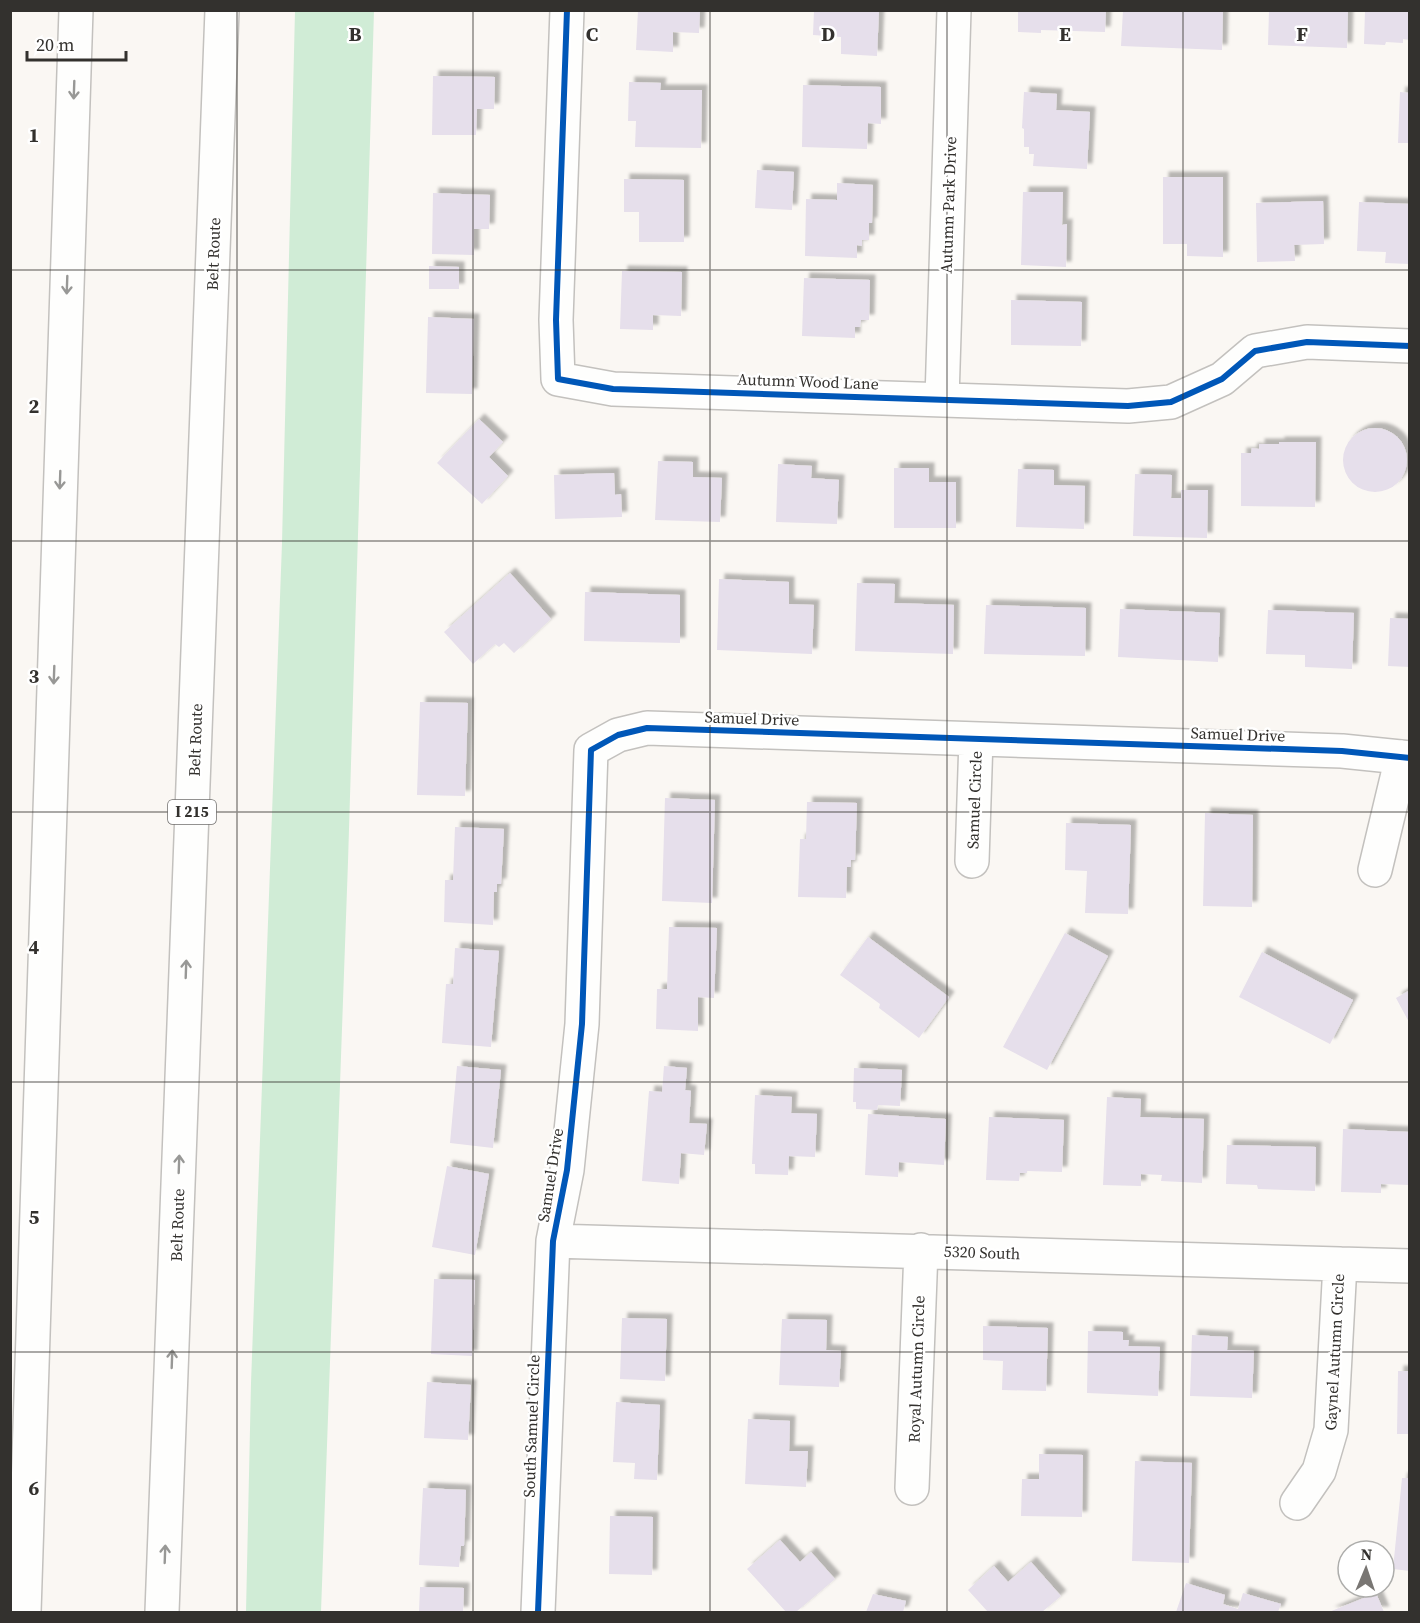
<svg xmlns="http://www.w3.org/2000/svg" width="1420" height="1623" font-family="'Source Serif 4',serif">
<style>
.green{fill:#d0ecd6}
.building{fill:#e6dfeb;filter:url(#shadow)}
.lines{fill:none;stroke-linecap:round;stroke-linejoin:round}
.minor-casing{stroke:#c3c1be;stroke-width:36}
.motorway-casing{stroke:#c3c1be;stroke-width:36}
.minor{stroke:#fefefd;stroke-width:33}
.motorway{stroke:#fefefd;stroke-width:33}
.cycleway-casing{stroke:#fff;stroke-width:10}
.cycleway{stroke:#0057b8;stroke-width:6}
.oneway{stroke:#989896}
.grid{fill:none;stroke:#33312e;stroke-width:1.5;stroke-opacity:0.55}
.labels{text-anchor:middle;stroke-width:5;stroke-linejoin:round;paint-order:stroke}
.shield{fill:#fff;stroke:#706f6d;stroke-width:1.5}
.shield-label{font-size:15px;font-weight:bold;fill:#33312e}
.street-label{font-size:16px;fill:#33312e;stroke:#fff}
.grid-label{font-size:20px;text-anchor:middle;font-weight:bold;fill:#33312e;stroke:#fff;stroke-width:5;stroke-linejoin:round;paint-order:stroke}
</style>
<defs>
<filter id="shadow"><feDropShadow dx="5.5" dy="-5.5" stdDeviation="1.5" flood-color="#0004"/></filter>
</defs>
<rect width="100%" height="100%" fill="#faf7f3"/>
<path class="green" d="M295,11h79l-26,851 -27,750h-75l5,-229 31,-840z"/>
<path class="building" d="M638,10h62l-1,23 -26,-1v20l-37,-2z
M814,10h65l-2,46 -36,-2v-17l-28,-2z
M1018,10h88l-1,22 -64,-2v3l-23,-1z
M1123,10h100l-1,40 -101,-4z
M1269,10h79l-1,38 -79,-3z
M1365,10h45v30l-7,-1v4l-17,-1 -1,3 -21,-1z
M433,76l62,1 -1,32h-17l-1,26h-44z
M629,82l32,1 -1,7h42l-1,58 -66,-1 1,-26h-8z
M803,85l78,2v37l-13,-1 -1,26 -65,-2z
M1024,92l33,2 -1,16 34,2 -3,57 -54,-3 1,-12h-5v-7h-5v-18l-2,-1z
M1400,92l10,1v50h-12z
M757,170l37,2 -2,38 -37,-2z
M1163,177h60v80l-36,-1v-12h-24z
M624,179l60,1v62h-45v-30h-15z
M837,183l36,2 -1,38h-3v17h-7v6l-5,-1v13l-52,-2 1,-57 31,1z
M1023,192h40l-1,33 5,-1 -1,43 -45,-2z
M433,193l57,2 -1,34h-15v26l-42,-1z
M1323,201l1,43 -30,1 1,16 -38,1 -1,-59z
M1359,202l51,2v60l-25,-1 1,-11 -29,-1z
M429,266l30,1v22h-30z
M622,271l60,1 -1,44 -28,-1v15l-33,-1z
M804,278l66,2 -1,40h-8l-1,7h-5v11l-53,-2z
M1011,300l71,2 -1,44 -70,-1z
M428,317l46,2 -2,75 -46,-1z
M479,419l24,23 -14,15 19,19 -26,28 -45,-41z
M1343 460a32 32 0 1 1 64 0a32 32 0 1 1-64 0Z
M1279,442h37l-1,65 -74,-1v-53h10l1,-5 7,1v-5h20z
M658,461l35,1v15l29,1 -2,44 -65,-2z
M778,464l34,2 -1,12 28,2 -2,44 -61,-2z
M894,468h35v14h27v46h-62z
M1018,469l36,1v15l31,1 -1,43 -68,-2z
M614,473l1,22 6,-1 1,23 -67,2 -1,-44z
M1135,474l37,1 -1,23h10v-8h27l-1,48 -74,-2z
M510,573l41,46 -37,34 -10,-10 -5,4 -4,-3 -22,20 -29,-32z
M719,579l70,3v22l25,1 -2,49 -95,-4z
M857,583l38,1 -1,19 60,2 -1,49 -98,-3z
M585,592l95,3v48l-96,-2z
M986,605l100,3 -1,48 -101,-2z
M1120,609l100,4 -2,49 -100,-5z
M1268,610l86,3 -2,56 -47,-2v-12l-39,-1z
M1390,618l20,1v48l-22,-1z
M420,702l48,1 -3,93 -48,-1z
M665,798l50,2 -3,103 -50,-2z
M807,802l50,1 -2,57h-4v7h-4l-1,31 -48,-1 2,-58h6z
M1205,813l48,2 -1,92 -49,-1z
M1066,823l65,2 -3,89 -43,-1 2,-42 -22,-1z
M455,827l49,2 -3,55h-4v8h-3l-1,33 -49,-3 1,-42h8z
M669,927l48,1 -3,70 -16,-1v34l-42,-2 1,-40h10z
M1065,933l43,23 -61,114 -44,-23z
M868,937l81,60 -30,41 -40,-30 1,-4 -40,-29z
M455,948l44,3 -8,96 -49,-4 4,-59h7z
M1262,952l91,48 -23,44 -91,-47z
M1410,990v34l-14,-26z
M457,1066l44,4 -8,78 -43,-5z
M664,1066l23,2 -2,22 6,1 -2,32 18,1 -3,31 -23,-2 -2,31 -37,-3 7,-90 13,1z
M854,1068l48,2 -2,36 -22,-1 -1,5 -21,-1v-7h-3z
M755,1095l37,2 -1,16 26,1 -2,43 -26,-1 -1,19 -33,-1v-10h-3z
M1107,1097l34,2 -1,18 64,2 -2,64 -41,-2 1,-6 -21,-1v12l-38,-1z
M868,1114l78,5 -2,46 -45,-3 -1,15 -33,-2z
M989,1117l75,3 -2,52 -35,-1v2h-7l-1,8 -33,-1z
M1343,1129l67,3v53l-29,-1v9l-40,-1z
M1227,1145l89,2 -1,44 -57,-2 -1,-4 -31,-1z
M447,1166l42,8 -14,81 -43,-8z
M434,1279l41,1 -3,76 -41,-2z
M622,1318l45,1 -2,62 -45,-2z
M782,1319l45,1 -1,30 15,1 -2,36 -60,-2z
M983,1326l65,2 -2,63 -44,-1 1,-29 -20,-1z
M1088,1331l35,1v8h6l-1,6 32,1 -2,49 -71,-3z
M1192,1335l36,2 -1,13 27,1 -2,47 -62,-2z
M1398,1371h12v63h-13z
M427,1382l44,3 -3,55 -44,-2z
M616,1402l44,3 -3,75 -23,-1 1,-16 -22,-1z
M748,1419l42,2 -1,30h19l-2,36 -61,-3z
M1039,1454l44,1 -1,62 -61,-1 1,-37h17z
M1135,1461l57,2 -3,100 -57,-2z
M1402,1478h8v93l-17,-2z
M423,1488l43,2 -2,56h-3l-2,21 -40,-2z
M610,1516l43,1 -1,58 -43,-1z
M780,1540l20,22 11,-10 24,27 -39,33h-10l-39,-43z
M1031,1562l30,34 -19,16h-54l-20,-22 26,-24 14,16z
M1186,1583l39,12 -2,9 15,5 5,-16 38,11 -3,8h-102z
M420,1587l44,1 -1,24h-44z
M1376,1593l8,19h-55z
M873,1594l33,7 -3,11h-37z"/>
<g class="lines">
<g class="minor-casing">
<path id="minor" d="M567,10l-11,310 2,59 55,10 515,17 43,-4 51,-23 33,-28 52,-9 103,4
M942,399l12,-389
M972,861l4,-122
M1375,870l27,-113
M553,1241l857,25
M912,1488l9,-238
M1297,1503l22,-32 12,-41 9,-166
M538,1612l15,-371 14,-71 15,-146 9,-274 27,-15 29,-7 695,23 68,7"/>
</g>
<g class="motorway-casing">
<path id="motorway" d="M24,1612l52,-1602
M162,1612l60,-1602"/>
</g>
<use href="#minor" class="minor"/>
<use href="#motorway" class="motorway"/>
<g class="cycleway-casing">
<path id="cycleway" d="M567,10l-11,310 2,59 55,10 515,17 43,-4 51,-23 33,-28 52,-9 103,4
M538,1612l15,-371 14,-71 15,-146 9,-274 27,-15 29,-7 695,23 68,7"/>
</g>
<use href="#cycleway" class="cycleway"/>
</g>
<defs><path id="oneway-shaft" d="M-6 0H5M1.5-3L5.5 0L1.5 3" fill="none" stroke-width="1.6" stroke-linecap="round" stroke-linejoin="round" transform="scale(1.5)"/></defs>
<g class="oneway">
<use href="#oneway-shaft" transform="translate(74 90) rotate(92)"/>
<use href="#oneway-shaft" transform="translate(67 285) rotate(92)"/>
<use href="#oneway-shaft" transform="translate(60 480) rotate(92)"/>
<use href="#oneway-shaft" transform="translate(54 675) rotate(92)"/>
<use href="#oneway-shaft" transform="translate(186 969) rotate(-88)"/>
<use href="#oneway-shaft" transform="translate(179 1164) rotate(-88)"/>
<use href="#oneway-shaft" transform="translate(172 1359) rotate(-88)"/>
<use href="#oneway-shaft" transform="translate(165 1554) rotate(-88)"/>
</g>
<path class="grid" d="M237,10v1602M473,10v1602M710,10v1602M947,10v1602M1183,10v1602M10,270h1400M10,541h1400M10,812h1400M10,1082h1400M10,1352h1400"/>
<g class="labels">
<rect class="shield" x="168" y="800" width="48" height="24" rx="4.5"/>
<g class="shield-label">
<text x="192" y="817">I 215</text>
</g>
<g class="street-label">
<text transform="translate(948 205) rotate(-88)" y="6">Autumn Park Drive</text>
<text transform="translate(213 254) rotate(-88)" y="6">Belt Route</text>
<text transform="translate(808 381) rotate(2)" y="6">Autumn Wood Lane</text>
<text transform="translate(752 718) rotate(2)" y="6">Samuel Drive</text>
<text transform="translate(1238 734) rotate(2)" y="6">Samuel Drive</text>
<text transform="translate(195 740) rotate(-88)" y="6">Belt Route</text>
<text transform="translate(974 800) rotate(-88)" y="6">Samuel Circle</text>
<text transform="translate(550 1175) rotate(-81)" y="6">Samuel Drive</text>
<text transform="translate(177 1225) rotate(-88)" y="6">Belt Route</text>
<text transform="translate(982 1252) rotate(2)" y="6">5320 South</text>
<text transform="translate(1334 1352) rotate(-87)" y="6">Gaynel Autumn Circle</text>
<text transform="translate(916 1369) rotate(-88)" y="6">Royal Autumn Circle</text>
<text transform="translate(531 1426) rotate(-88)" y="6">South Samuel Circle</text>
</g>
</g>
<g class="grid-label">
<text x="355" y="41">B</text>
<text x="592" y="41">C</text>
<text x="828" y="41">D</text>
<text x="1065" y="41">E</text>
<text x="1302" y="41">F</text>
<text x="34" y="142">1</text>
<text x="34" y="413">2</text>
<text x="34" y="683">3</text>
<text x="34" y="954">4</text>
<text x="34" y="1224">5</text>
<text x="34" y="1495">6</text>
</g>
<rect width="1420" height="1623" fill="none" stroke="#33312e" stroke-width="24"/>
<g transform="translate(1366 1569) rotate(2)"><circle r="28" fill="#ffffff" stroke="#adadab" stroke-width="1.5"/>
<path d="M0-4.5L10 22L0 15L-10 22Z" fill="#797673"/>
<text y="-9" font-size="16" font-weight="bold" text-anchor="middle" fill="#33312e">N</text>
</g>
<path d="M27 51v9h99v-9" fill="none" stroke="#33312e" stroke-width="3"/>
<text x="36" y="51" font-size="18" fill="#33312e" stroke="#ffffff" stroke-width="4.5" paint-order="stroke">20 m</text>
</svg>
